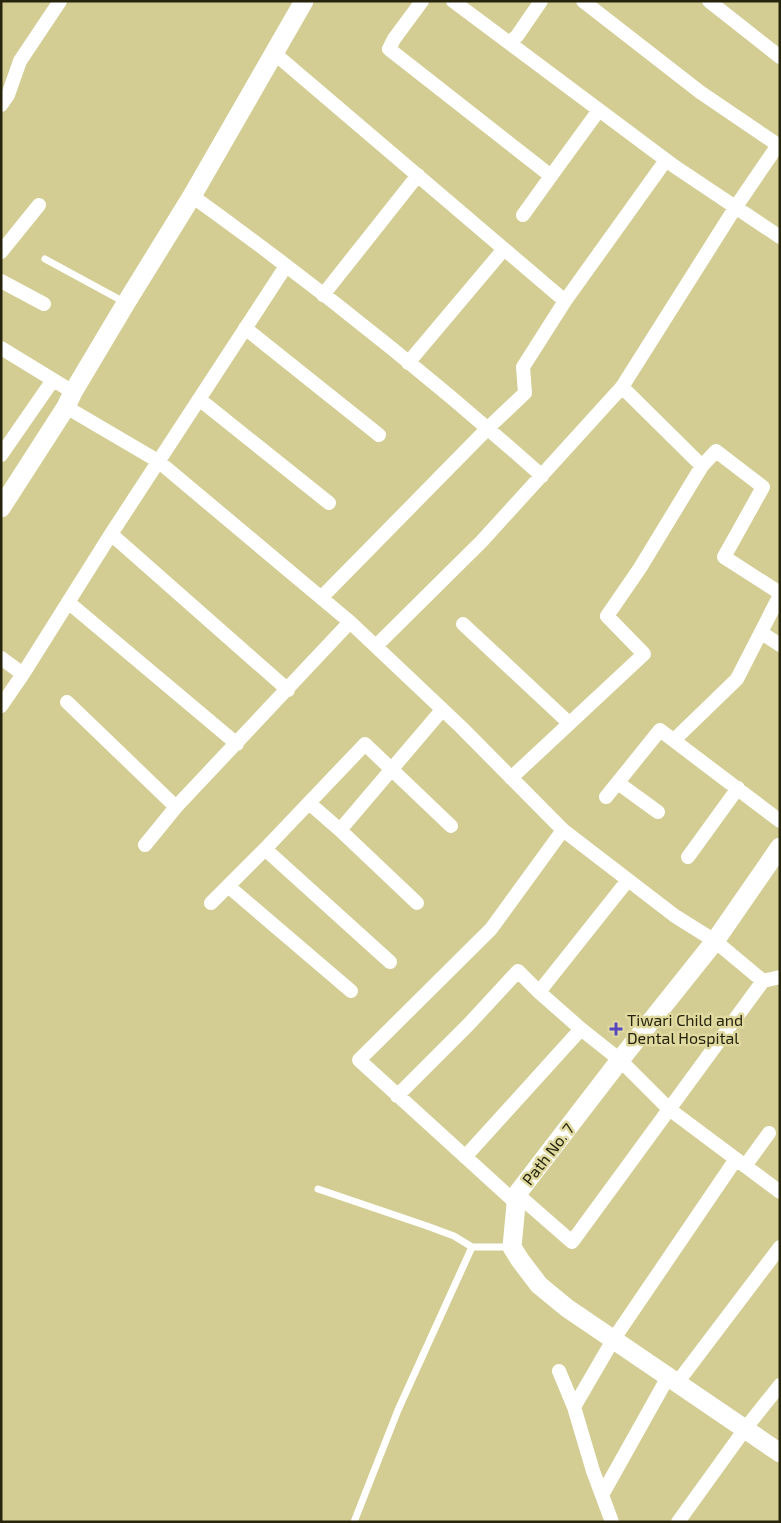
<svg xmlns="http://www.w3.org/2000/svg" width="781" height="1523" font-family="'Exo 2',sans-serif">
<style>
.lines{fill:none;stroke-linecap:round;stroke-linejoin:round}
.lane{stroke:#fff;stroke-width:7}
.street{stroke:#fff;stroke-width:14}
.secondary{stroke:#fff;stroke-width:19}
.poi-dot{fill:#5848c0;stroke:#e0daa0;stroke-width:2}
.labels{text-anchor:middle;stroke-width:5;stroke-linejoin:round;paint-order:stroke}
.poi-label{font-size:16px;fill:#26240d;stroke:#e0daa0;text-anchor:start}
.street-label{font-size:16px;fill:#26240d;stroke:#e0daa0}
</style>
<rect width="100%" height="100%" fill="#d3cd94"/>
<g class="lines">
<path class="lane" d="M45,259l81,44
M318,1189l109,37 27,10 18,11h39
M354,1522l44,-112 74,-163"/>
<path class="street" d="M422,1l-28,38 -5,10 162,127 48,-66
M453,1l221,165 106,71
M709,1l71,56
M509,43l8,-7 24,-35
M274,53l291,248
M1,105l7,-10 12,-34 40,-60
M192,196c121,87 239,181 350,280
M523,215l28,-39
M1,252l38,-47
M1,281l43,23
M323,295l95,-120
M245,328l134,107
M1,348l72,44
M408,363l96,-114
M622,387l80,79
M199,399l130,104
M66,407l92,54 192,161 111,105 102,103 112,86 40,25 48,40 17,-4
M1,455l52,-75
M111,534l177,156
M321,598l167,-170 37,-35 -2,-26 42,-66 101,-141
M68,602l169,142
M463,624l106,99
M762,633l18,12
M376,646l106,-105 140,-154 113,-179 43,-63 -78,-53 -117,-91
M1,658l22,16
M67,702l109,105 174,-185
M1,706l22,-32 88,-140 175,-268
M674,740l63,-61 43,-84
M511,778l133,-124 -37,-38 33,-48 62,-102 14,-15 47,36 -39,70 56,36
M618,783l40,29
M606,797l54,-67 120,91
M309,803l31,27 77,73
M340,830l102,-120
M145,845l31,-38
M265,849l125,113
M688,857l50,-69
M228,886l123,105
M211,903l54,-54 100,-105 86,82
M539,992l89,-112
M397,1096l72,-72 49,-53 21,21 42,37 39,31 49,49 111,83
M465,1157l116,-128
M745,1166l24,-33
M517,1194l55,48 191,-261
M516,1203l-157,-143 132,-131 72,-99
M559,1371l15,36 19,64 19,51
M677,1383l103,-136
M574,1407l39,-67 123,-181
M602,1495l66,-118
M678,1522l67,-93 35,-44"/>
<path class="secondary" d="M1,508l65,-101 7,-15 53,-89 66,-107 112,-195
M780,847l-65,94 -95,119 -103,134 -5,53 8,13 19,25 28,23 213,145"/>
</g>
<path class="poi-dot" d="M613.5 1021.5h5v5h5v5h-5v5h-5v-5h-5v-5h5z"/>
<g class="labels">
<g class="poi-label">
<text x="627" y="1026">Tiwari Child and<tspan x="627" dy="18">Dental Hospital</tspan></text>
</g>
<g class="street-label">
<text transform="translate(548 1154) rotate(-52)" y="6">Path No. 7</text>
</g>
</g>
<rect width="781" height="1523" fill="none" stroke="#26240d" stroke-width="5"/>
</svg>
